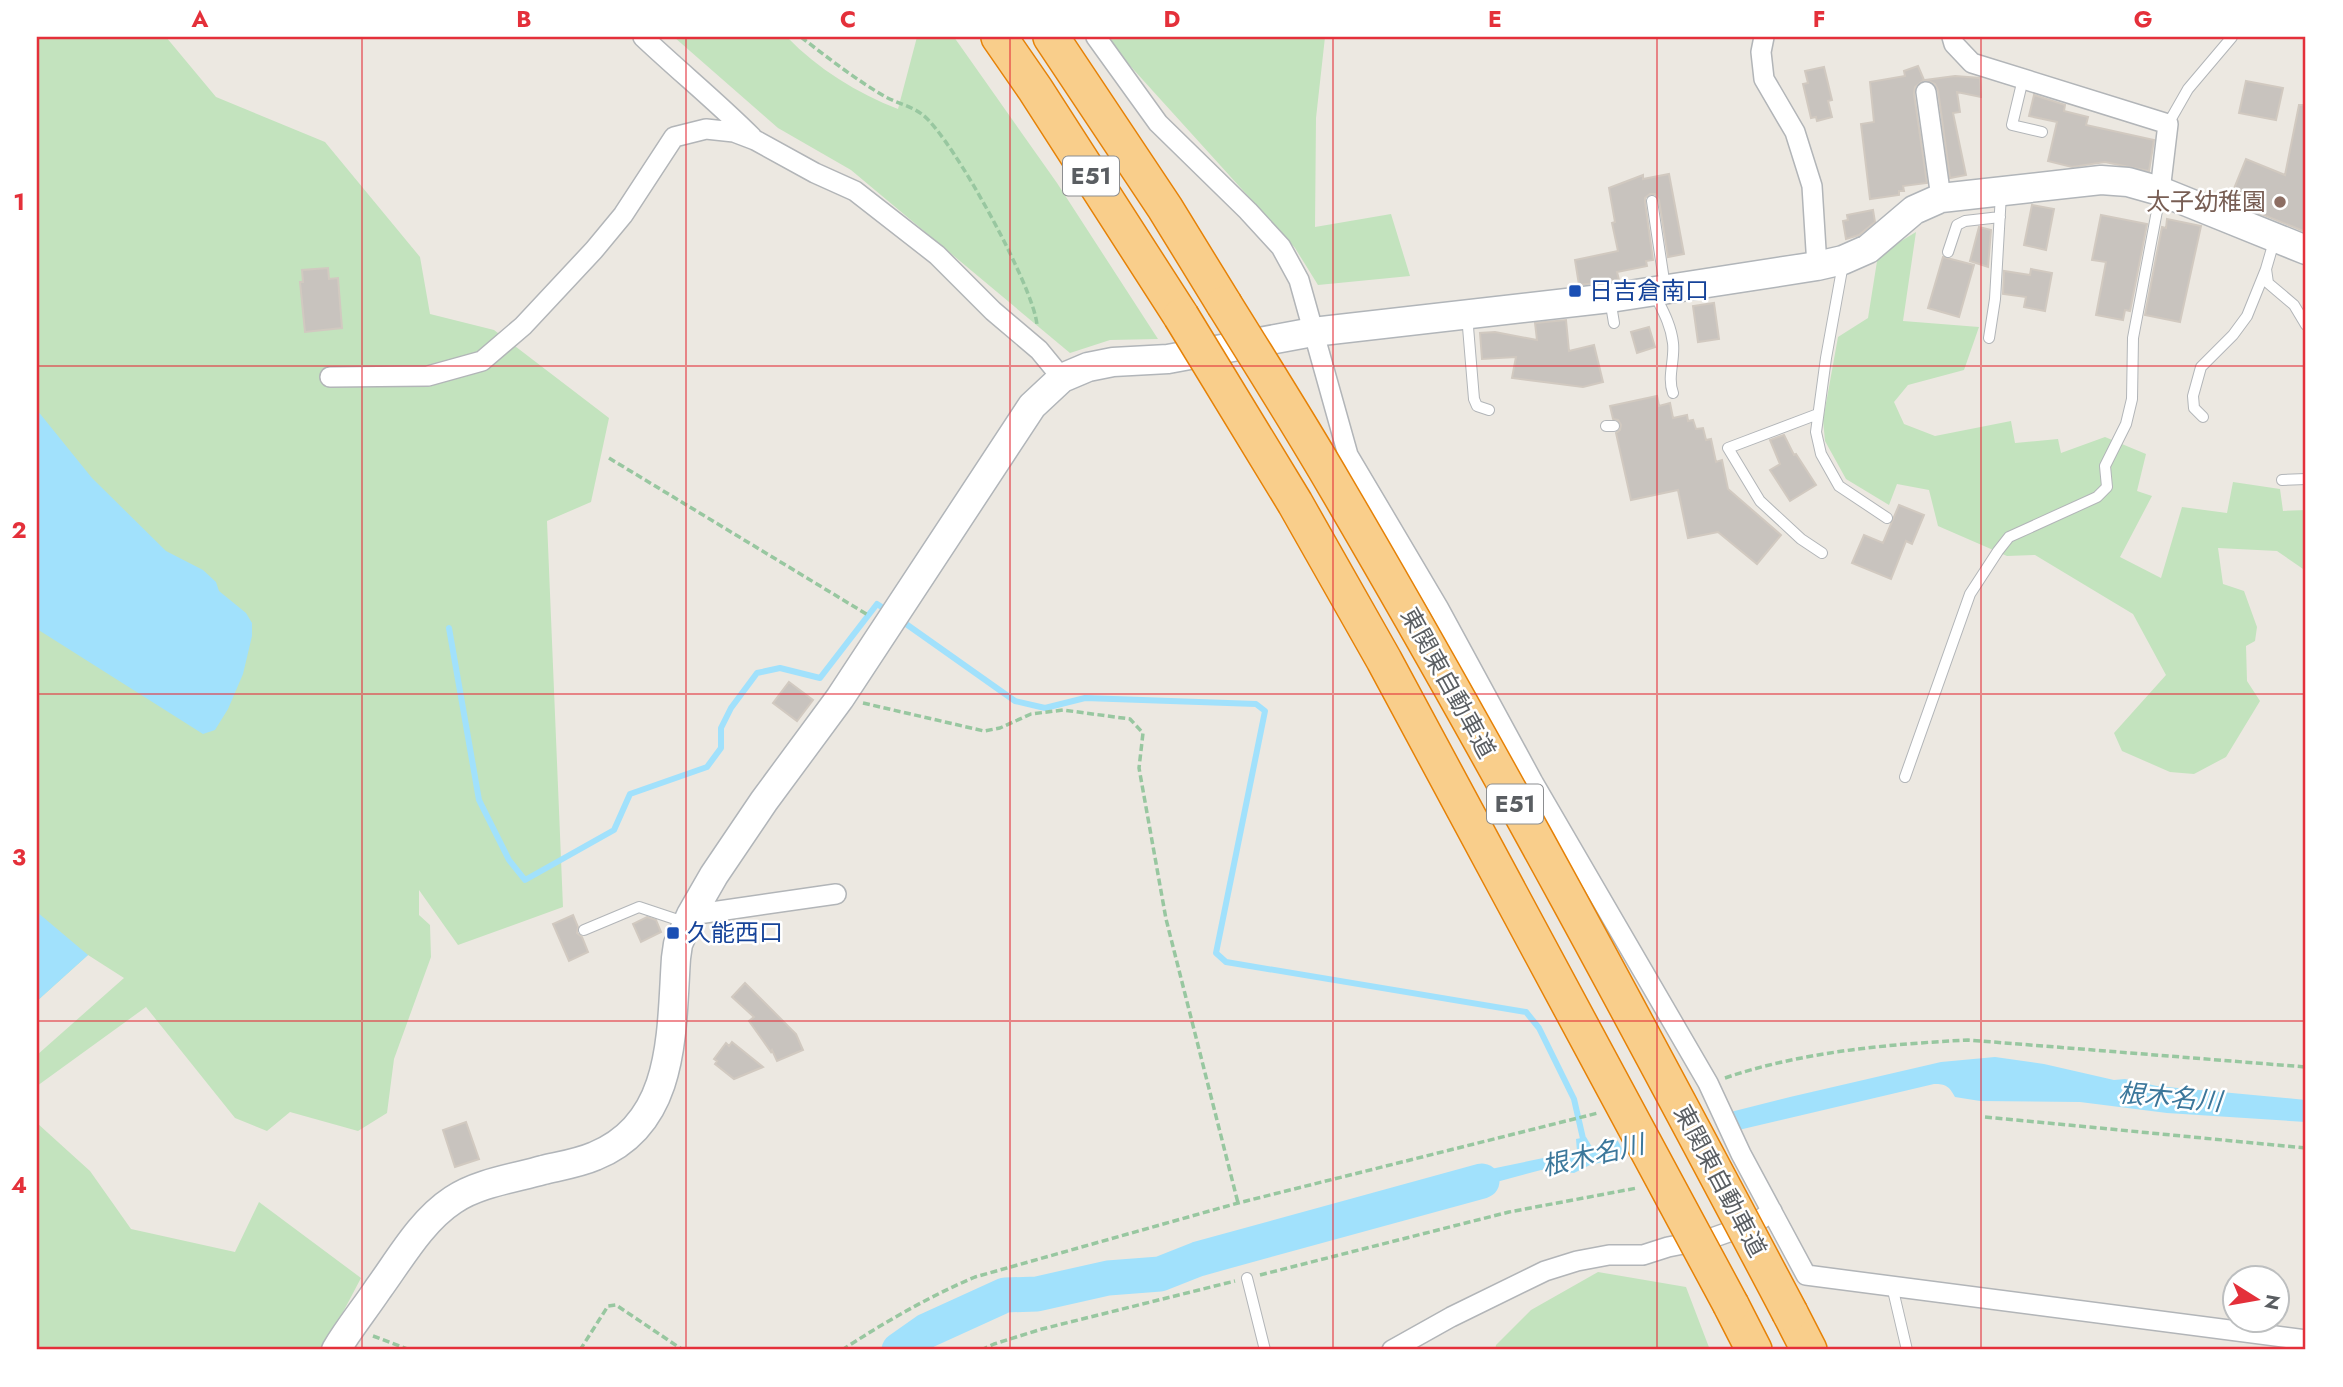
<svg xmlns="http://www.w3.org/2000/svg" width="2343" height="1387" font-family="Jost,'Noto Sans JP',sans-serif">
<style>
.green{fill:#c3e3be}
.water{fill:#a1e1fc}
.pier{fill:#ece8e1}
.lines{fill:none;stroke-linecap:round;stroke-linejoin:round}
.stream{stroke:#a1e1fc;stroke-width:6}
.river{stroke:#a1e1fc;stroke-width:35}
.building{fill:#c8c3be;stroke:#d1c9c0;stroke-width:2}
.lane-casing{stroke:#b2b5b8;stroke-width:12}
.street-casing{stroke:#b2b5b8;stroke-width:22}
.secondary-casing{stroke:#b1b5b9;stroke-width:31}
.highway-casing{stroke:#e68207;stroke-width:38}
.path{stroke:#98c7a0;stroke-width:3.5;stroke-dasharray:7 3.5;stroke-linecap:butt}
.lane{stroke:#fff;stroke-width:10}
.street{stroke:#fff;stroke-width:19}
.secondary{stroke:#fff;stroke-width:28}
.highway{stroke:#f9ce8b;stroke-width:35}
.highway-bridge-casing{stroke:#e68207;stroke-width:38;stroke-linecap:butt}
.highway-bridge{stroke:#f9ce8b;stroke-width:35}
.grid{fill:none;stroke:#e4303a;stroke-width:2;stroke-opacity:0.55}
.education-dot{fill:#8d6e63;stroke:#fff;stroke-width:2.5}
.transit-dot{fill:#1a4fb4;stroke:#fff;stroke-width:2.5}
.labels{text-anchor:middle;stroke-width:5;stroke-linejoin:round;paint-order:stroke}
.shield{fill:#fff;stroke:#8c8e91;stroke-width:2}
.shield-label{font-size:23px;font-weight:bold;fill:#5a5e62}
.education-label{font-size:24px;fill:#785e54;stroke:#fff;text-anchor:end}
.transit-label{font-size:24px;fill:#164399;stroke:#fff;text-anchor:start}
.street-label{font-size:24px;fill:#5a5e62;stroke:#fff}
.water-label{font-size:26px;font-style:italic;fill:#3b779b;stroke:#fff}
.neatline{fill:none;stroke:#e4303a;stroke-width:2.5}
.grid-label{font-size:23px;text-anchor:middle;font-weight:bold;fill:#e4303a}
</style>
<rect width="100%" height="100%" fill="#ece8e1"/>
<path class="green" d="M37,37h129l50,60 109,45 95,115 10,57 64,16 115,88 -18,84 -44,19 16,386 -105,38 -39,-55v25l11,10 1,32 -37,102 -7,54 -29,18 -68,-19 -23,19 -32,-13 -89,-111 -109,79v-31l87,-77 -36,-23 -51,46z
M674,37h113c31,32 70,56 111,72l19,-72h37l103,146 101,156 -48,1 -40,13 -219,-183 -73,-42z
M1104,37h221l-9,81 -1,109 76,-13 19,62 -92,9 -23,-37z
M1916,232l-13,89 76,6 -15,43 -56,15 -14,17 10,22 31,12 76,-15 4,22 43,-4 3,14 44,-16 41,17 -9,37 15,5 -32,61 41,21 21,-71 45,6 6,-31 47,7 3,22 23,-1v61l-29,-20 -59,-3 5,36 21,7 13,36 -2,14 -9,5 1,35 13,20 -34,56 -32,17 -24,-2 -48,-21 -8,-18 52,-58 -33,-61 -98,-59 -28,1 -69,-30 -9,-36 -32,-6 -8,21 -43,-26 -21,-38 -2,-21 15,-83 30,-19 10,-63z
M37,1123l53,48 41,58 104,23 24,-50 102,76 -38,72h-286z
M1598,1272l88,15 24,63h-215l1,-5 35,-35z"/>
<path class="water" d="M37,410l55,68 74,73 37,19 13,12 3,9 27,22 6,10v13l-9,38 -15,35 -13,21 -12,4 -166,-105z
M37,912l51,43 -51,46z
M1995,1057l49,7 70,16 11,-1 32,7 149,14v22l-139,-9 -87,-11 -100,-1 -25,-4c-6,-11 -9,-13 -21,-13l-344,81 -16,8 -33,-3 -111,30 16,-18 35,-11 96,-20 -1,-12 10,-2 6,10 198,-50 151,-35z"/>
<path class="pier" d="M1711,1114l12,24 -95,22 -11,-21z"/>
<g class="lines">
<path class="stream" d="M899,619l116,82 30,7 40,-10 171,6 9,7 -49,242 10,9 300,50 13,16 35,71 10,44
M449,628l30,172 30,60 16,20 89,-50 16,-36 77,-27 14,-19v-20l10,-20 26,-35 23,-5 40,10 57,-74 11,7"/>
<path class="river" d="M899,1350l27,-19 79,-36 32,-1 71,-16 52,-4 38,-15 284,-78"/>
</g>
<path class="building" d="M1918,66l6,14 -9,7 -1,7 13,89 -24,3 1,5h-5v4l-29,4 -9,-75 13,-2 -4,-40 35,-6 -1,-5z
M1824,67l8,33 -4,1 4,16 -15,4 -1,-4 -5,1 -8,-34 5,-1 -3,-12z
M1955,76l25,2 1,19 -24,-5 3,20 -7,1 13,62 -16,3 -12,-88 -3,-6 -10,-4z
M2246,81l37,7 -7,32 -37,-7z
M2034,95l31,10 -1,6 24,6 -2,8 68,15 -5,31 -44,-9 -33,5 -24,-6 9,-39 -28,-6z
M2299,105h7v127l-77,-31 17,-42 39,16z
M1669,174l15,80 -16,3 -9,-57 -4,-6h-5l-5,4v4l8,58 -7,1 1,5 -30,6 2,8 -40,5 -4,-25 43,-9 -6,-28 3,-1 -6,-34 34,-13v4z
M2032,205l22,4 -8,41 -22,-5z
M1873,210l2,12 -16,13 -13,4 -3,-18 5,-1 -1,-5z
M2101,215l46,9 -17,87 -5,-1 -2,10 -27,-5 10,-53 -14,-2z
M2167,219l34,7 -21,96 -35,-7 17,-88 4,1z
M1979,227l12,3 -3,37 -18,-6z
M1943,257l31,8 -15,52 -31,-9z
M328,268l1,11 9,-1 4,50 -37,4 -5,-50h3l-1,-12z
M2031,269l21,4 -7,38 -21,-4 2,-10 -23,-3 1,-23 26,4z
M1714,303l5,36 -21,3 -5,-36z
M1566,320l3,31 25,-6 9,37 -20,5 -71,-9 4,-21 -34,2 -2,-26 15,-1 42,8 -2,-17z
M1649,327l6,20 -18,6 -6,-21z
M1657,396l2,10 11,-3 3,15 14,-3 1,6 5,-1 3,9 7,-1 3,12 5,-1 5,23 6,-2 6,29 53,46 -24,29 -39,-32 -30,6 -10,-48 -47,10 -15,-67 4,-3 1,-5 -3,-5 -5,-1 -3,-13z
M1784,435l10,20 2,-1 20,31 -26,16 -20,-31 10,-6 -10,-24z
M1899,505l25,10 -12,29 -6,-3 -15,38 -39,-16 12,-28 19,8z
M789,682l24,18 -16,21 -24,-18z
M573,915l5,12 -1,6 5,4 6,15 -19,9 -16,-37z
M647,917l9,3 5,12 -20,10 -8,-18z
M745,983l51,51 7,16 -26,11 -5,-11 -1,2 -22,-31 5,-4 -22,-20z
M732,1042l31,25 -29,12 -19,-15 2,-3 -3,-2 12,-16 3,3z
M466,1122l13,37 -24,8 -12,-37z"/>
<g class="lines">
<g class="lane-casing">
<path id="lane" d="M2023,79l-11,46 30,7
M2168,124l20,-35 44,-52
M1652,201l13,86
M2275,238l-9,31 2,14 26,22 12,20
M1948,252l9,-27 8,-4 35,-4
M1843,264l-17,94 -10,74 5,22 18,32 48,32
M1655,295c8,16 16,30 18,48 2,17 -6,34 0,50
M1610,299l4,24
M1467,315l7,84 3,7 12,4
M1989,338l6,-39 6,-105
M1818,414l-90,34 32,53 41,38 21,14
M2203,417l-9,-9 -1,-12 8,-29 32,-32 14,-19 19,-47
M1606,426h8
M2282,480l24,-1
M1905,777l65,-183 28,-43 11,-14 88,-40 10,-10 -2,-21 21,-42 6,-25 1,-61 27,-143
M584,930l55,-23 48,16
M1247,1278l18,72
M1892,1286l15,64"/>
</g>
<g class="street-casing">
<path id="street" d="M643,37c36,34 74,65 109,100
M1096,37l62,86 90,88 33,36 18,33 49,175 90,152 95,175 175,301 33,71 65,121 500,65
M1764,37l-3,15 3,27 31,53 17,54 5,80
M1952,37l2,7 18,19 196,61 -8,67
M1926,92l15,106
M330,377l98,-1 54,-15 41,-35 71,-76 29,-35 51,-78 32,-8 28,3 21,8 60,33 40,18 82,64 56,56 46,39 23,28
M691,915l145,-21
M1392,1350l59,-33 94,-46 32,-10 32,-6h34l25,-8 41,-8 48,-17 15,-11"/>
</g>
<g class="secondary-casing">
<path id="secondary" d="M336,1350c13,-22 28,-40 42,-61 22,-30 43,-68 75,-89 25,-17 62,-22 90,-30 17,-4 36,-7 52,-14 81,-33 76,-124 81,-198l2,-14 13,-29 23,-40 50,-74 76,-103 192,-292 30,-28 26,-11 25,-5 55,-3 145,-27 297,-34 207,-32 26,-6 25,-11 46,-39 27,-12 160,-18 27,2 32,9 146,59"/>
</g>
<g class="highway-casing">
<path id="highway" d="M999,37l36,52 146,227
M1051,37l114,171 59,96
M1731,1305l23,45
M1790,1313l19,37"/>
</g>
<path class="path" d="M801,37c27,21 54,42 83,59 12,7 28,10 39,19 30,24 111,172 114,210
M609,458l259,157
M863,703l121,28 16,-3 31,-14 32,-4 67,9 13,14 -4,35 27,151 72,284
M1725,1078c75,-26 164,-34 243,-38l338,27
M1985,1117l321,31
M1260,1275l249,-63 128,-24
M373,1336l37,14
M580,1350l28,-44 8,-1 67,45
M842,1350c43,-28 86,-53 133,-73l263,-74 360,-90
M981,1350l13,-6 48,-15 193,-48"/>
<use href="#lane" class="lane"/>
<use href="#street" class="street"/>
<use href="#secondary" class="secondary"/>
<use href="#highway" class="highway"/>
<g class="highway-bridge-casing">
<path id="highway-bridge" d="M1224,304c38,61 76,121 112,183 159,271 307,548 454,826
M1181,316l114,187 89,157 347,645"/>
</g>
<use href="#highway-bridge" class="highway-bridge"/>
</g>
<path class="grid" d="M362,37v1313M686,37v1313M1010,37v1313M1333,37v1313M1657,37v1313M1981,37v1313M37,366h2269M37,694h2269M37,1021h2269"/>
<circle class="education-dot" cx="2280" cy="202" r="7"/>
<g class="transit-dot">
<rect x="1568" y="284" width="14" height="14" rx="3.5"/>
<rect x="666" y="926" width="14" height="14" rx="3.5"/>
</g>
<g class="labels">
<g class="shield">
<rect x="1063" y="156.5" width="56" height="39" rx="5"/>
<rect x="1487" y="784.5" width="56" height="39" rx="5"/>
</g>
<g class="shield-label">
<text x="1091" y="184">E51</text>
<text x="1515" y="812">E51</text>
</g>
<g class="education-label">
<text x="2266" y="210">太子幼稚園</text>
</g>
<g class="transit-label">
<text x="1589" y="299">日吉倉南口</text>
<text x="687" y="941">久能西口</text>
</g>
<g class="street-label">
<text transform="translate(1448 683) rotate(61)" y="8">東関東自動車道</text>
<text transform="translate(1720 1181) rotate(62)" y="8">東関東自動車道</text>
</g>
<g class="water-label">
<text transform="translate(2170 1097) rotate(5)" y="9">根木名川</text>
<text transform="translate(1593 1155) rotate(-13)" y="9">根木名川</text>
</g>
</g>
<rect width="2343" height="1387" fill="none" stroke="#ffffff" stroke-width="77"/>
<g transform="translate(2256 1299) rotate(101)"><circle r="33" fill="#ffffff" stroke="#bdbfc0" stroke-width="2"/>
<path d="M0-5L12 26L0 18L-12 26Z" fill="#e4303a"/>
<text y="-10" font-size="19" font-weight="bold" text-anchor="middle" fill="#5a5e62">N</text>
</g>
<rect x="38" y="38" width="2266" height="1310" class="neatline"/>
<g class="grid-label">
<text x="200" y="27">A</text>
<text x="524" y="27">B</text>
<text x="848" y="27">C</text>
<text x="1172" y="27">D</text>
<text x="1495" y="27">E</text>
<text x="1819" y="27">F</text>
<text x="2143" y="27">G</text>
<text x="19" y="210">1</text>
<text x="19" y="538">2</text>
<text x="19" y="865">3</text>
<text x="19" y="1193">4</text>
</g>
</svg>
